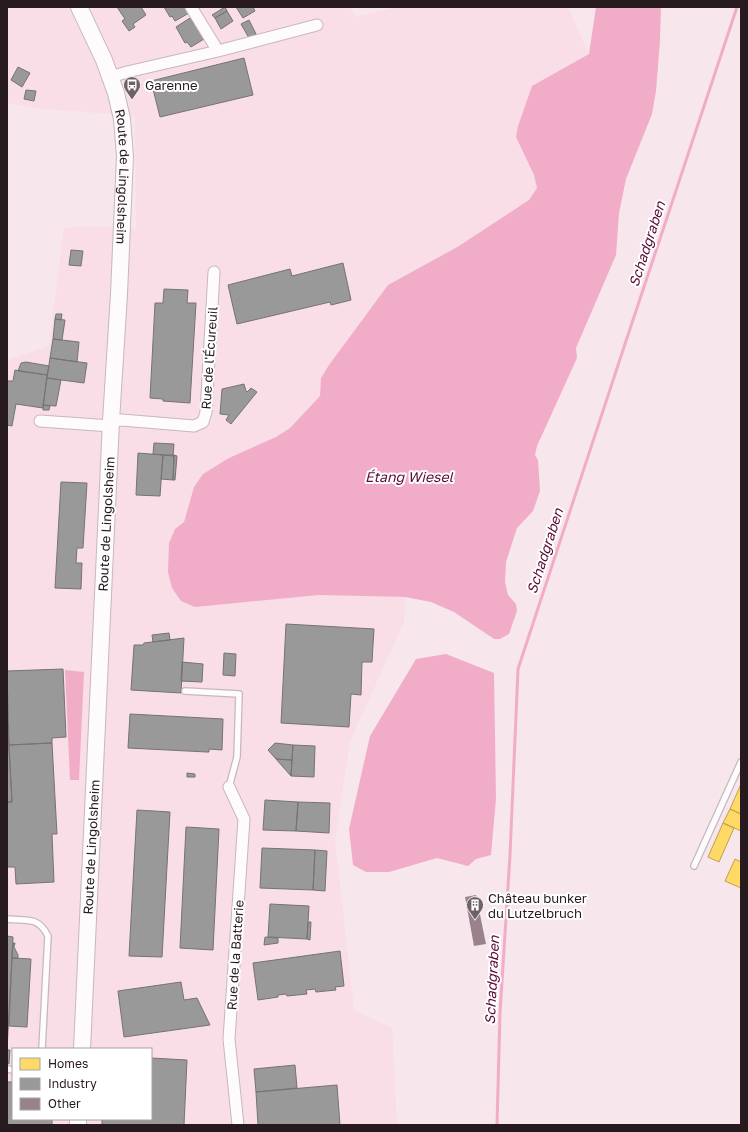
<svg xmlns="http://www.w3.org/2000/svg" width="748" height="1132" font-family="'Golos Text',sans-serif">
<style>
.built{fill:#f9dde7;fill-rule:evenodd}
.water{fill:#f1adc8}
.homes{fill:#ffd966;stroke:#bea051}
.industry{fill:#999;stroke:#767374}
.lines{fill:none;stroke-linecap:round;stroke-linejoin:round}
.stream{stroke:#f1adc8;stroke-width:3}
.building{fill:#9a828d}
.service-casing{stroke:#c6b8bd;stroke-width:8}
.minor-casing{stroke:#c6b8bd;stroke-width:13}
.secondary-casing{stroke:#c6b8bd;stroke-width:18}
.service{stroke:#fefbfc;stroke-width:5.5}
.minor{stroke:#fefbfc;stroke-width:11}
.secondary{stroke:#fefbfc;stroke-width:16}
.labels{text-anchor:middle;stroke-width:4;stroke-linejoin:round;paint-order:stroke}
.poi-label{font-size:13px;fill:#261a1f;stroke:#fff;text-anchor:start}
.street-label{font-size:13px;fill:#261a1f;stroke:#fff}
.water-label{font-size:14px;font-style:italic;fill:#5c0b36;stroke:#fff}
</style>
<rect width="100%" height="100%" fill="#f7e6ec"/>
<path class="built" d="M7,7h343l5,10 42,-10h171l21,47 -57,32 -14,40 -2,11 18,38 3,13 -8,12 -70,46 -71,39 -59,80 -8,13 -1,18 -30,32 -96,59 -10,35 -9,7 144,66 86,2 -1,25 -54,119 -15,99 19,170 38,18 5,97h-390v-765l42,-14 15,-118 22,-2 50,3 -1,-113 -100,-8 -28,-5zM13,1049h138v70h-138z"/>
<path class="water" d="M596,7h65l-1,34 -4,50 -4,23 -26,65 -7,34 -3,42 -40,93 1,10 -40,88 -2,9 3,5 2,31 -7,20 -16,17 -11,34 -1,20 3,13 8,9 1,7 -8,23 -9,5h-6l-40,-27 -23,-10 -26,-5 -86,-2 -124,12 -14,-6 -9,-13 -4,-16 1,-29 6,-14 9,-7 10,-35 9,-13 26,-16 47,-21 14,-9 30,-32 1,-18 8,-13 59,-80 71,-39 70,-46 8,-12 -3,-13 -18,-38 2,-11 14,-40 57,-32z
M446,654l48,19 2,126 -5,56 -15,4 -8,7 -31,-8 -48,14h-23l-13,-7 -4,-36 21,-93 46,-77z
M65,670l19,2 -5,108h-9z"/>
<path class="homes" d="M741,784v30l-11,-5z
M730,809l11,5v17l-18,-8z
M723,823l11,5 -15,34 -11,-5z
M735,859l6,3v26l-16,-7z"/>
<path class="industry" d="M117,7h24l5,8 -13,9 2,3 -6,4 -7,-10 3,-2z
M164,7h21l4,6 -14,8 -3,-5 -2,1z
M225,7l2,4 -12,7 -3,-3z
M236,7h17l2,4 -12,7z
M227,11l6,10 -12,8 -6,-11z
M190,18l14,21 -13,8 -4,-5 -2,1 -9,-16z
M249,20l7,14 -7,4 -8,-14z
M244,58l9,37 -93,22 -9,-36z
M18,67l12,6 -8,14 -11,-7z
M26,90l10,1 -2,10 -10,-2z
M71,250l12,1 -2,15 -12,-1z
M343,263l8,37 -20,5 -1,-3 -93,22 -9,-39 62,-16 2,7z
M164,289l24,1 -1,13h9l-6,100 -27,-2v-2l-13,-1 5,-95h8z
M56,314h6l-1,6 -6,-1z
M55,319l10,1 -3,20 -9,-1z
M53,339l26,3 -2,20 -27,-4z
M50,358l37,5 -3,20 -37,-5z
M26,362l23,4 -2,9 -29,-4 3,-8z
M15,370l32,5 -4,33 -27,-4 -4,22 -5,-1v-44h6z
M47,378l14,2 -5,26 -13,-1z
M244,384l2,7 1,1 4,-4 6,4 -26,32 -5,-4 3,-5 -9,-1 2,-25z
M43,405l7,1 -1,4h-6z
M154,443l20,1 -1,12 -20,-2z
M138,453l25,2 -3,41 -24,-1z
M163,455h11l-1,25 -12,-1z
M174,455l3,1 -2,24h-2z
M61,482l26,1 -4,65h-6l-1,15h6l-1,26 -26,-1z
M286,624l88,5 -2,33h-10l-1,33 -10,-1 -2,33 -68,-4z
M169,633l1,7 -17,2 -1,-7z
M184,638l-3,55 -50,-3 3,-45h9l1,-2z
M224,653l12,1 -1,22 -12,-1z
M182,662l21,2 -1,18 -21,-1z
M63,669l3,68 -14,1v5l-43,2 -2,-74z
M7,714l5,88h-5z
M130,714l93,5 -1,31 -13,-1v3h-2l-79,-4z
M52,743l5,91h-5l2,48 -38,2 -1,-17h-8v-65h5l-3,-57z
M275,743l18,2 -1,15 -16,-1 -8,-9z
M293,745l22,1 -1,31 -23,-1z
M276,759l16,1 -1,16 -8,-9z
M187,773l8,1v3h-8z
M265,800l33,2 -2,29 -33,-1z
M298,802l32,1 -1,30 -33,-2z
M137,810l33,2 -8,145 -33,-1z
M186,827l33,2 -6,121 -33,-2z
M262,848l53,2 -2,40 -53,-2z
M315,850l12,1 -2,40 -12,-1z
M270,904l39,2 -2,33 -39,-2z
M308,922h3l-1,18 -3,-1z
M7,936l6,1 -6,113z
M265,937l13,1v5l-14,2z
M13,943h2l-1,4 4,8v3h-6z
M340,951l4,35 -9,1 1,3 -20,2 -1,-3 -9,1 1,4 -20,2 -1,-2 -8,1v2l-20,3 -5,-37z
M12,958l19,1 -4,68 -18,-1z
M181,982l3,18 13,-2 13,27 -86,12 -6,-46z
M7,1050h3l-1,14 -2,-1z
M151,1058l36,2 -3,65h-82v-6h49z
M295,1065l2,23 -41,4 -2,-23z
M7,1082h6v37h39v6h-45z
M337,1085l3,40h-82l-2,-33z"/>
<g class="lines">
<path class="stream" d="M497,1125l3,-112 10,-158 8,-186 108,-328 111,-334"/>
</g>
<path class="building" d="M476,895l10,49 -12,2 -9,-49z"/>
<g class="lines">
<g class="service-casing">
<path id="service" d="M185,691l54,3 -2,63 -8,30
M694,866l47,-104
M7,919c20,2 31,-3 41,17l-6,113
M7,1069l6,1"/>
</g>
<g class="minor-casing">
<path id="minor" d="M191,7l27,44
M111,77l16,-5 91,-21 99,-26
M40,421l71,5
M111,421l11,-1 72,6 9,-4 3,-10 8,-140
M229,787l15,32 -15,220 9,86"/>
</g>
<g class="secondary-casing">
<g id="secondary">
<path id="s1" d="M79,7l25,53 12,33 6,26 3,37 -6,138 -8,127 -29,628"/>
<path d="M78,1125v-6"/>
</g>
</g>
<use href="#service" class="service"/>
<use href="#minor" class="minor"/>
<use href="#secondary" class="secondary"/>
</g>
<defs>
<g id="bus-pin" transform="scale(0.9)"><path d="M0 17L-7.5 6A9.5 9.5 0 1 1 7.5 6Z" fill="#6f6167" stroke="#fff"/><path d="M-5-6H5V4H4V6H2V4H-2V6H-4V4H-5ZM-3.5-4V0h7V-4ZM-3.5 1.2v1.5H-2V1.2ZM2 1.2v1.5H3.5V1.2Z" fill="#fff"/></g>
<g id="building-pin" transform="scale(0.9)"><path d="M0 17L-7.5 6A9.5 9.5 0 1 1 7.5 6Z" fill="#6f6167" stroke="#fff"/><path d="M-4-6H4V6H1V3H-1V6H-4ZM-2.5-4.3h1.7v1.8h-1.7ZM.8-4.3h1.7v1.8H.8ZM-2.5-1h1.7V.8h-1.7ZM.8-1h1.7V.8H.8Z" fill="#fff"/></g>
</defs>
<g fill-rule="evenodd">
<use href="#bus-pin" x="132" y="85"/>
<use href="#building-pin" x="475" y="905"/>
</g>
<g class="labels">
<g class="poi-label">
<text x="145" y="90">Garenne</text>
<text x="488" y="903">Château bunker<tspan x="488" dy="15">du Lutzelbruch</tspan></text>
</g>
<g class="street-label">
<text dy="5" stroke="none"><textPath href="#s1" startOffset="178">Route de Lingolsheim</textPath></text>
<text transform="translate(209 358) rotate(-86)" y="5">Rue de l'Écureuil</text>
<text transform="translate(106 524) rotate(-87)" y="5">Route de Lingolsheim</text>
<text transform="translate(91 847) rotate(-87)" y="5">Route de Lingolsheim</text>
<text transform="translate(235 955) rotate(-86)" y="5">Rue de la Batterie</text>
</g>
<g class="water-label">
<text transform="translate(647 244) rotate(-72)" y="5">Schadgraben</text>
<text x="409" y="482">Étang Wiesel</text>
<text transform="translate(545 551) rotate(-72)" y="5">Schadgraben</text>
<text transform="translate(492 980) rotate(-87)" y="5">Schadgraben</text>
</g>
</g>
<rect width="748" height="1132" fill="none" stroke="#261a1f" stroke-width="16"/>
<rect x="12" y="1048" width="140" height="72" fill="#ffffff" stroke="#a8a3a5"/>
<rect x="20" y="1058" width="20" height="12" fill="#ffd966" stroke="#a8a3a5"/>
<text x="48" y="1068" font-size="12" fill="#261a1f">Homes</text>
<rect x="20" y="1078" width="20" height="12" fill="#999999" stroke="#a8a3a5"/>
<text x="48" y="1088" font-size="12" fill="#261a1f">Industry</text>
<rect x="20" y="1098" width="20" height="12" fill="#9a828d" stroke="#a8a3a5"/>
<text x="48" y="1108" font-size="12" fill="#261a1f">Other</text>
</svg>
